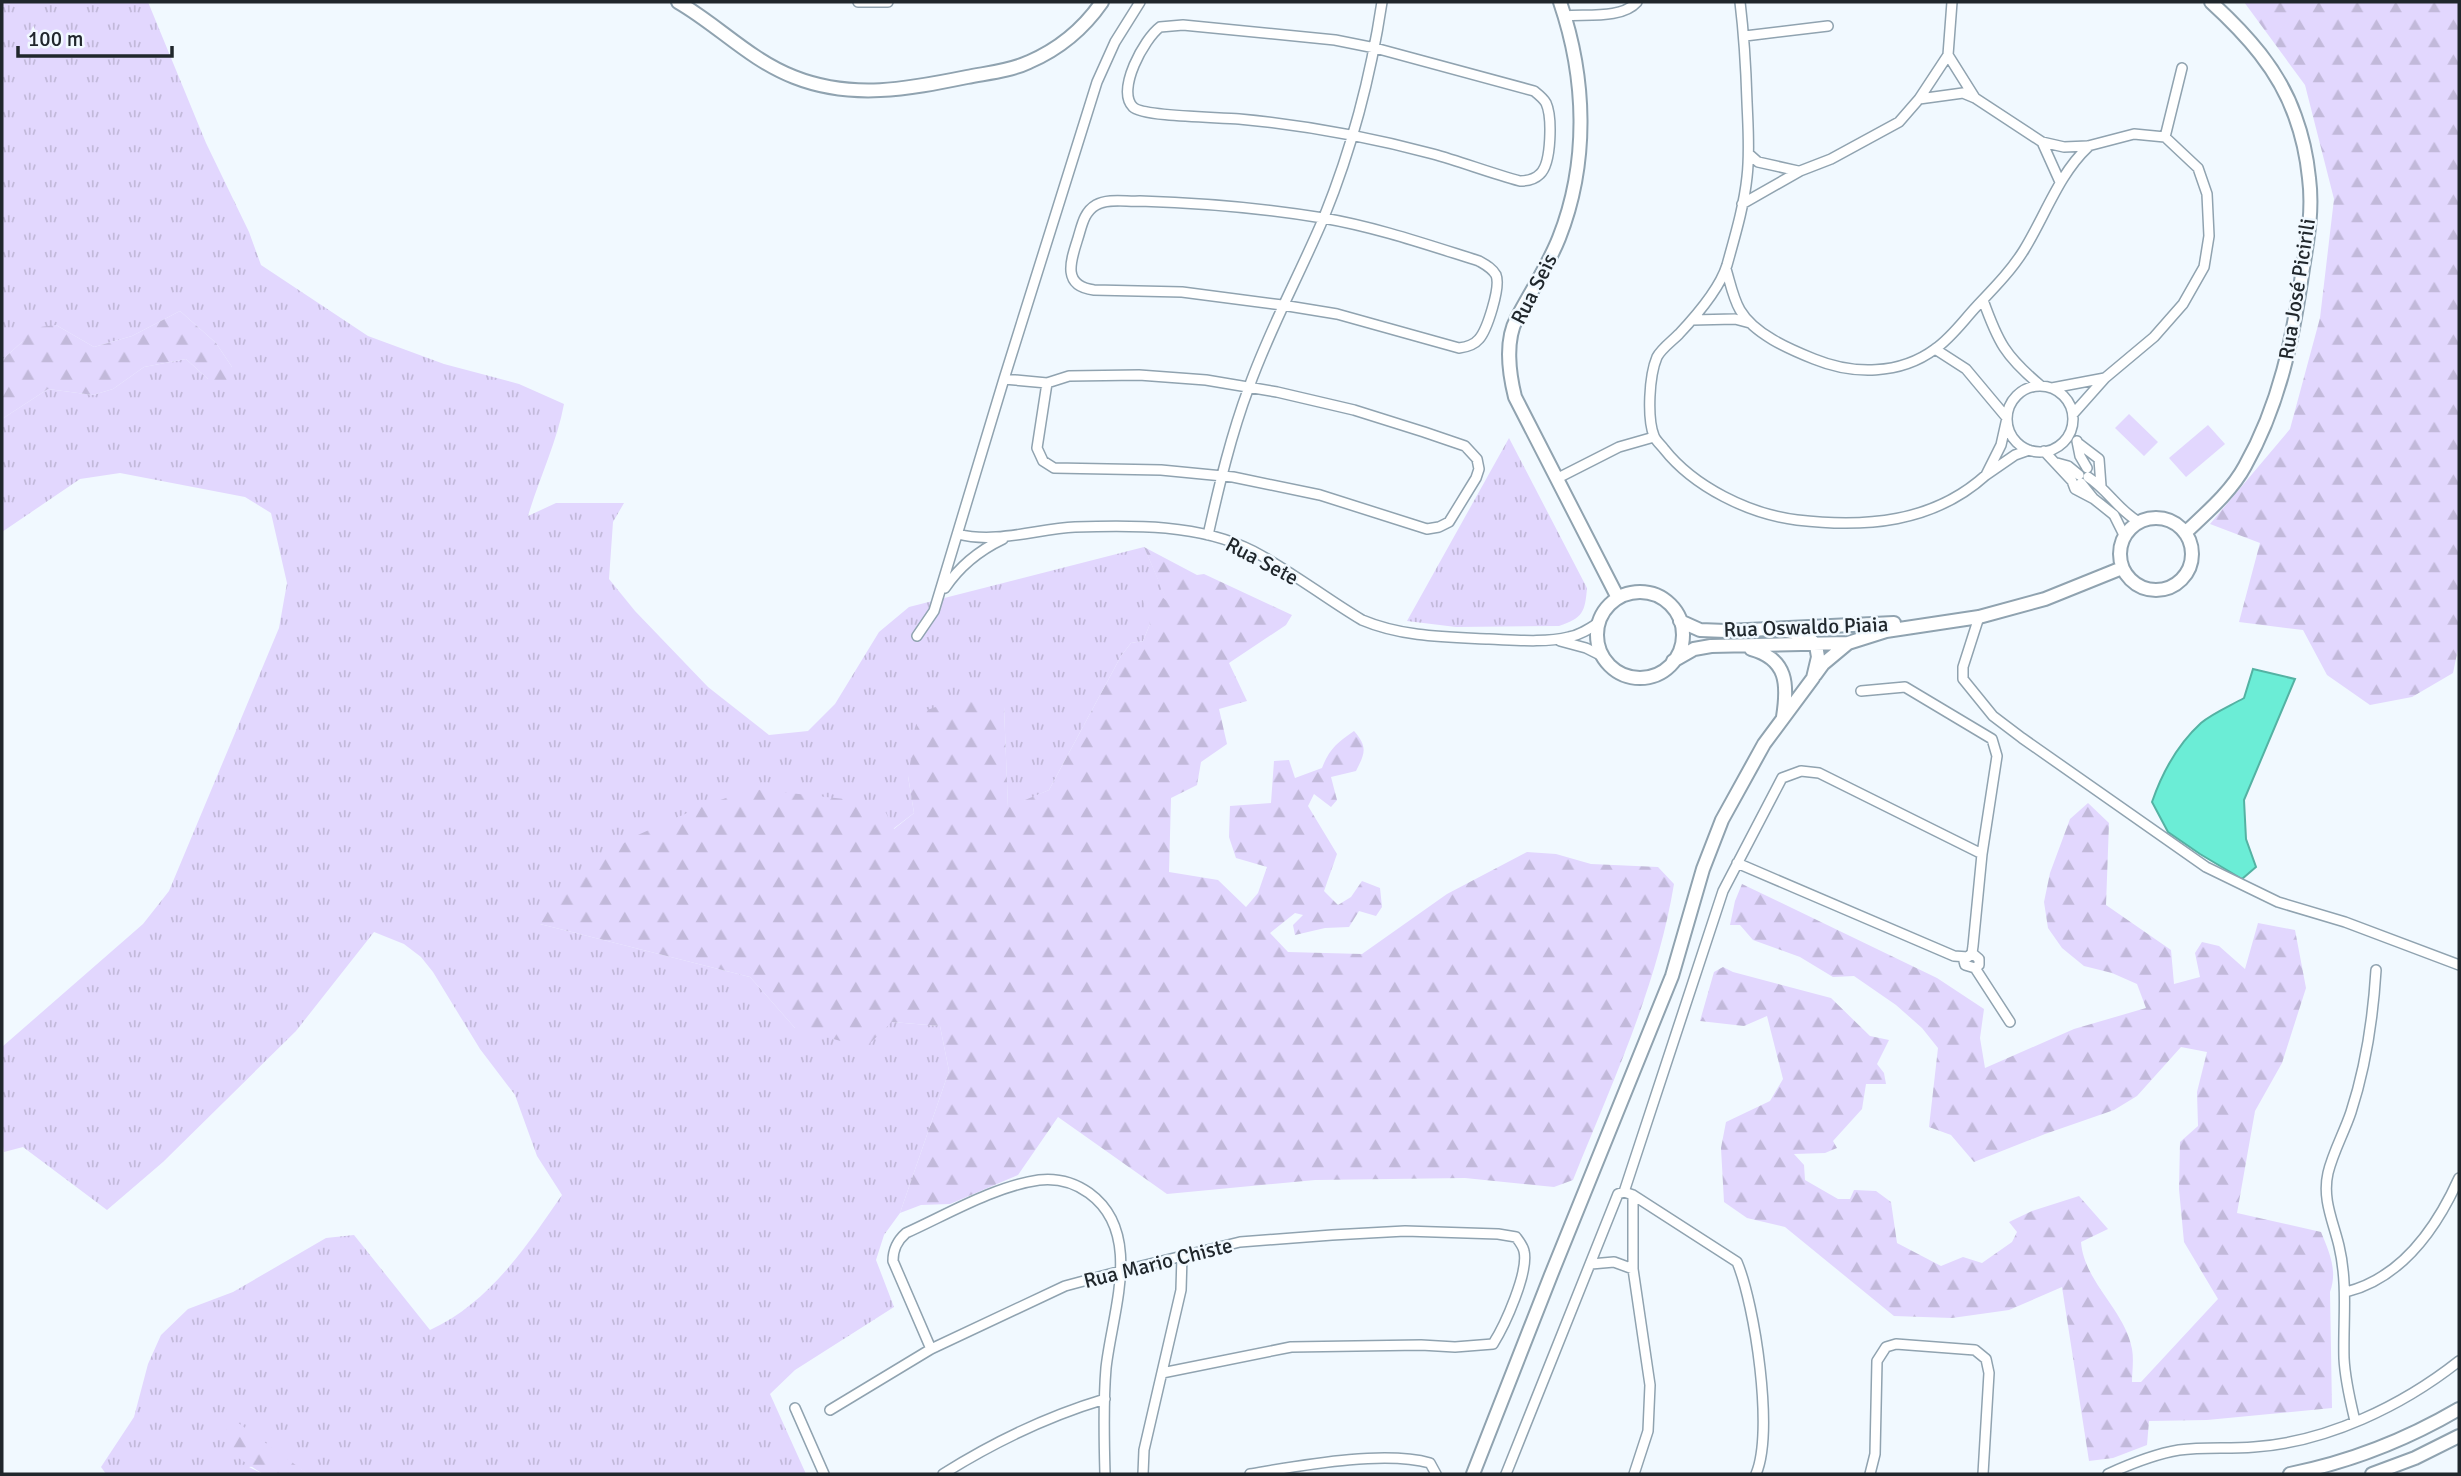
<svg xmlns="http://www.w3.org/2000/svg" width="2461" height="1476" font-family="Signika,sans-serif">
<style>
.grass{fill:url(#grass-tufts)}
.forest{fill:url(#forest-firs)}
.garden{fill:#e2d7fe}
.water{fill:#6bedd6;stroke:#54b2a3;stroke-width:2}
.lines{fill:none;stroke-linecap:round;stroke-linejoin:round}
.street-casing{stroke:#90a3b0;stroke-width:12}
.secondary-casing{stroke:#90a3b0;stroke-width:16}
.street{stroke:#fff;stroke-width:9}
.secondary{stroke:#fff;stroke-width:12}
.labels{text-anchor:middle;stroke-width:5;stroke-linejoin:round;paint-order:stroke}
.street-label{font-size:21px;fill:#20272c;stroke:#f1f9ff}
</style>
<defs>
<pattern id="grass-tufts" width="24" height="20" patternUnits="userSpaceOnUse" patternTransform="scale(1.75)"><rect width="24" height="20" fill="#e2d7fe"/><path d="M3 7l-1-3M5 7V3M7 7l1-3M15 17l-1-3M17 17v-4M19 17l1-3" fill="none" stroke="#c2b9da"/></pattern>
<pattern id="forest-firs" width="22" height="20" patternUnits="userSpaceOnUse" patternTransform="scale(1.75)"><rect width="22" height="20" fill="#e2d7fe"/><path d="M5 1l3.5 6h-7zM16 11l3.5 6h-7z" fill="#c2b9da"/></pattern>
</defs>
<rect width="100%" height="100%" fill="#f1f9ff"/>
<path class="grass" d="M2,2h146l58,141 43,89 12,33 107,71 76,28 75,20 45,20c-7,38 -25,75 -36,112l28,-13h68l-11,19 -4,57 26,32 73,76 61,48 39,-4 27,-27 44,-72 30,-25 235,-60 24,55 -18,22 -7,17 -12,2 -10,13 -72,134 -41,18 -4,-101 -96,69 6,37 -21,16 -353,95 210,53 45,51 97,-6 48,4 9,45 -49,142 -16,22 -8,25 18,47 -99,63 -25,24 36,80h-498l-20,-13 -39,6 14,7h-157l-5,-7 33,-50 14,-53 13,-29 27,-26 45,-17 93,-54 28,-3 76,95c58,-26 97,-84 132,-135l-25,-39 -22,-61 -35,-46 -47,-77 -12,-15 -17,-13 -30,-12 -78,99 -133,131 -56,48 -84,-63 -19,5 -2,-11v-94l141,-123 26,-33 110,-263 8,-45 -16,-70 -26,-16 -125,-24 -40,6 -78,53v-113l46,-30 45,6 20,-6 31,-22 42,-8 22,20 24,-12 -16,-24 -36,-32 -48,25 -38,11 -38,-22 -34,17 -20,18z
M1509,438l78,150c-2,24 -4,30 -28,38l-103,1 -49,-6z"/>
<path class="forest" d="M2244,2h215v642l-6,29 -41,24 -42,8 -43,-30 -24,-45 -64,-8 21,-79 -50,-19 80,-95 30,-111 14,-119 -29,-114z
M180,311l36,32 16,24 -3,18 -21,-6 -22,-20 -42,8 -31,22 -20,6 -45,-6 -46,30v-59l20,-18 10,-14 24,-3 38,22 38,-11z
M1144,547l53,28 7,-1 88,41 -6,10 -57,38 18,38 -28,8 8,35 -26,18 -4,23 -26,13 -2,74 49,8 28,27 12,-14 9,-26 -31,-9 -7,-21 1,-31 41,-3 3,-42 15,-1 6,18 27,-10c7,-19 16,-26 32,-37 14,16 11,22 2,40l-25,6 6,23 -6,7 -17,-13 -6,12 29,48 -13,37 14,14 13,-8 11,-16 18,7 2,19 -6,9 -17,-5 -10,16 -24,1 -30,7 -2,-10 10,-10 -8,-2 -25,20 18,19 74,2 85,-60 80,-42 29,2 35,10 67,3 16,17c-17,103 -62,199 -101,296l-19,7 -89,-9 -150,2 -148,14 -109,-77 -40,58 -68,29 -29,1 -21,8 49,-142 -9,-45 -48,-4 -27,26 -70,-20 -45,-51 -210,-53 5,-26 86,-60 72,-32 49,-17 129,14 13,26 20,-16 -6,-37 11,-63 55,-20 30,14 4,100 41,-17 72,-134 10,-13 12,-2 7,-17 -8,-27 10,-8 15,12z
M2088,803l21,20 -3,82 65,45 3,34 26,-7 -5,-24 7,-11 17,4 26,23 13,-46 37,7 11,58 -24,75 -27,48 -18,102 84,19c8,20 17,38 9,60l2,116 -125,12 -58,1 -2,24 -34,13 -24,3 -27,-174 -53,23 -57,8 -58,-2 -109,-89 -38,-9 -23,-16 -3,-54 5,-26 44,-21 13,-22 -16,-63 -23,10 -44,-5 14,-49 9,-5 10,5 98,26 39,38 19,4 -12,24 7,9 2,11h-20l-4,25 -29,32 4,7 -12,5 -31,1 10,11 1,15 33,19h12l4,-9 22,1 15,11 6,41 44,23 22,-9 19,6 30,-21 5,-10 -8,-10 23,-11 47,-15 29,33 -27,13c3,40 44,68 51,107 2,11 0,23 0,33h9l77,-83 -34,-57 -5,-53 1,-47 18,-16 -1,-34 10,-40 -26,-5 -44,49 -23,14 -69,24 -71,28 -23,-27 -22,-8 9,-79 -16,-20 -26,-23 -42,-29 -21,1 -33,-20 -47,-17 -13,-15h-10l5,-24 7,-17 195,94 47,31 -4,29 5,30 89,-39 72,-21 -9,-24 -25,-11 -28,-7 -22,-18 -14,-20 -4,-26 6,-29 20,-54z
M237,1422l71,52h-45l-37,-24 1,-23z"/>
<path class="garden" d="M2129,414l29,28 -14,14 -29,-28z
M2208,425l17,19 -39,33 -17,-19z"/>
<path class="water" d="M2253,669l42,10 -51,121 2,39 10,28 -14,12 -42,-25 -32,-22 -16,-30c10,-29 26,-58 49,-79 12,-10 29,-17 43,-25z"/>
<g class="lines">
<g class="street-casing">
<path id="street" d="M858,2h30
M1740,2c4,33 6,67 7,100 1,25 3,50 0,75 -3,29 -12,59 -20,88 -7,23 -32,52 -48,69 -7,7 -18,15 -22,23 -8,19 -10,61 -3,79 2,5 7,9 10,13 30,38 85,65 133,71 68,8 136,3 189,-45
M1565,16c21,-2 57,3 72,-14
M1183,25l152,15 40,8 159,43c5,4 9,7 12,12 6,13 6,60 -6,71 -5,5 -13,7 -20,7 -30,-8 -58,-19 -87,-27 -64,-17 -129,-29 -194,-35 -19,-2 -96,-2 -106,-12 -17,-17 11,-68 27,-80z
M1745,36l83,-10
M1948,55l27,43 67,44 22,5 24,-1 46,-12 31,3 33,31 9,26 2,42 -5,31 -21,37 -29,33 -49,41
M1919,99l44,-6 12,5
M2165,137l17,-69
M2042,142l18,40
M1749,154l9,8 40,9
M1140,201c61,2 123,7 183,17 53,9 105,27 156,43 7,4 13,7 17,14 5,12 -9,55 -17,64 -5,6 -12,8 -20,9l-122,-34 -55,-9 -100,-13 -88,-2c-33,-4 -23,-30 -16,-52 4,-13 6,-26 18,-33 12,-7 31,-3 44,-4z
M1742,204l58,-33 31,-12 68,-37 20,-23 29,-44 4,-53
M1726,269c4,13 7,29 14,41 14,24 49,39 74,49 39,16 86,16 121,-10 16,-11 28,-28 41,-42 17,-18 35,-36 48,-57 21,-34 35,-76 64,-103
M1983,300c15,42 22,56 58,86
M1692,320l43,-1 15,4
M1935,349l31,20 41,49 -6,27 -15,30 29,-20 14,-5
M1004,379l43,4 22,-7 70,-1 67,5 71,12 77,18 70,22 41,14 12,13 2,10 -3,9 -27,44 -10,5 -12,2 -107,-34 -87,-18 -72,-7 -107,-2 -11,-7 -6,-13 10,-65
M2007 419a33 33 0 1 1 66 0a33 33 0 1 1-66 0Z
M2052,388l53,-10 -32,36
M2077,441l3,15 7,12
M2078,443l21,16 2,27
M2044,451l28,30 3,8 19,10 20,16 10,20
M2057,463l11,3 11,9
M2088,477c20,13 30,33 51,45
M1558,478l61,-31 35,-10
M2081,483l12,15
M958,534c37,10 79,-5 117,-7 58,-2 125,-3 178,24 38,20 72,47 109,69 40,17 84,17 127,19 26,1 55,4 80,-2 11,-2 20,-8 29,-14
M1208,535c11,-49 23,-100 41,-148 21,-59 51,-113 75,-170 28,-69 47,-142 58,-215
M945,588c14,-21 35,-38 58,-49
M1979,617l-16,50v12l30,37 29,22 184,129 72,35 67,20 114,43
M917,636l17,-25 70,-232 93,-297 18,-40 25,-40
M1560,641l26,7 16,8
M1737,863l217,93 14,1 4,-4 1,-7 9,-92
M1972,953l7,6v6l-4,3
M1963,957l2,8 10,3 35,54
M1624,1192l99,-301 59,-113 19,-7 18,2 163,81 15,-98 -5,-17 -87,-52 -44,4
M1633,1195v74l17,116 -2,46 -14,43
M1591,1264l23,-2 19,7
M2346,1292c56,-14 90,-63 113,-114
M931,1349l-38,-88c0,-12 4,-20 13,-28 40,-18 89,-47 133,-53 18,-2 36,3 50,13 55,40 23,119 17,175 -3,35 -2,71 -1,106
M795,1408l29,66
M830,1410l101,-61 134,-63 56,-15 119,-29 92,-7 73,-4 93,3 18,3c3,4 7,9 8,14 5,21 -19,74 -31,93l-38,3 -34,-2 -130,2 -129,26
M2355,1421c-5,-21 -10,-41 -11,-63 -1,-38 4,-74 -5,-112 -6,-25 -17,-47 -11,-73 5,-21 16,-40 23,-61 15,-46 22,-93 25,-142
M943,1474c51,-32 105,-58 162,-75
M1143,1474l1,-24 37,-160 1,-34
M1250,1474c49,-8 132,-24 180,-11l6,11
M1506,1474l112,-280 6,-2 9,3 104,67c18,43 37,170 19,212
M1870,1474l5,-20 2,-93 9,-14 10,-3 79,6 11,9 3,14 -6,101
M2108,1474c22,-10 47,-20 71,-24 25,-3 50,-1 75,-3 73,-5 148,-41 205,-86"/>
</g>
<g class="secondary-casing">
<path id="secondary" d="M678,2c40,23 72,58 116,75 58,23 114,12 173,0 20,-4 43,-6 62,-15 30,-13 55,-34 73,-60
M1560,2c26,76 29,160 -1,236 -11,28 -28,53 -42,80 -12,22 -8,55 -2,79l103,201
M2120 554a36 36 0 1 1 72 0a36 36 0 1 1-72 0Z
M2185,533c21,-20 46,-41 60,-67 35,-62 48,-128 58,-198 5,-30 10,-59 6,-90 -2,-20 -7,-43 -14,-62 -16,-46 -49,-82 -84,-114
M1597 635a43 43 0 1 1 86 0a43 43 0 1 1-86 0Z
M1680,621l20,9 26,1 168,-8
M1751,649c37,10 37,36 32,68
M1673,661l21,-12 17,-3 137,-3 38,-12 93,-14 66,-18 77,-31
M1815,675l8,-11 24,-20
M1473,1474l78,-199 121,-299 31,-107 19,-49 42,-76 49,-66 5,-21 -2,-12 -6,-6 -17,-7 -19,-3
M2290,1474c60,-12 116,-34 169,-65
M2372,1474l43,-16 44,-22"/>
</g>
<use href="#street" class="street"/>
<use href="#secondary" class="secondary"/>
</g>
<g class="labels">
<g class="street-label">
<text transform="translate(1534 289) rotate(-63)" y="7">Rua Seis</text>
<text transform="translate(2297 289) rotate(-81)" y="7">Rua José Picirili</text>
<text transform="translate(1262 561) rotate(28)" y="7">Rua Sete</text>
<text transform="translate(1806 627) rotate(-2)" y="7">Rua Oswaldo Piaia</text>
<text transform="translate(1158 1263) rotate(-14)" y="7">Rua Mario Chiste</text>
</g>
</g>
<rect width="2461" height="1476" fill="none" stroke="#20272c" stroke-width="7"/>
<path d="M18 46v10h154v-10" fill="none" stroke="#20272c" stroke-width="3.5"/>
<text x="28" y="46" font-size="21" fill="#20272c" stroke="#f1f9ff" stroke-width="5" paint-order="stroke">100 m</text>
</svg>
